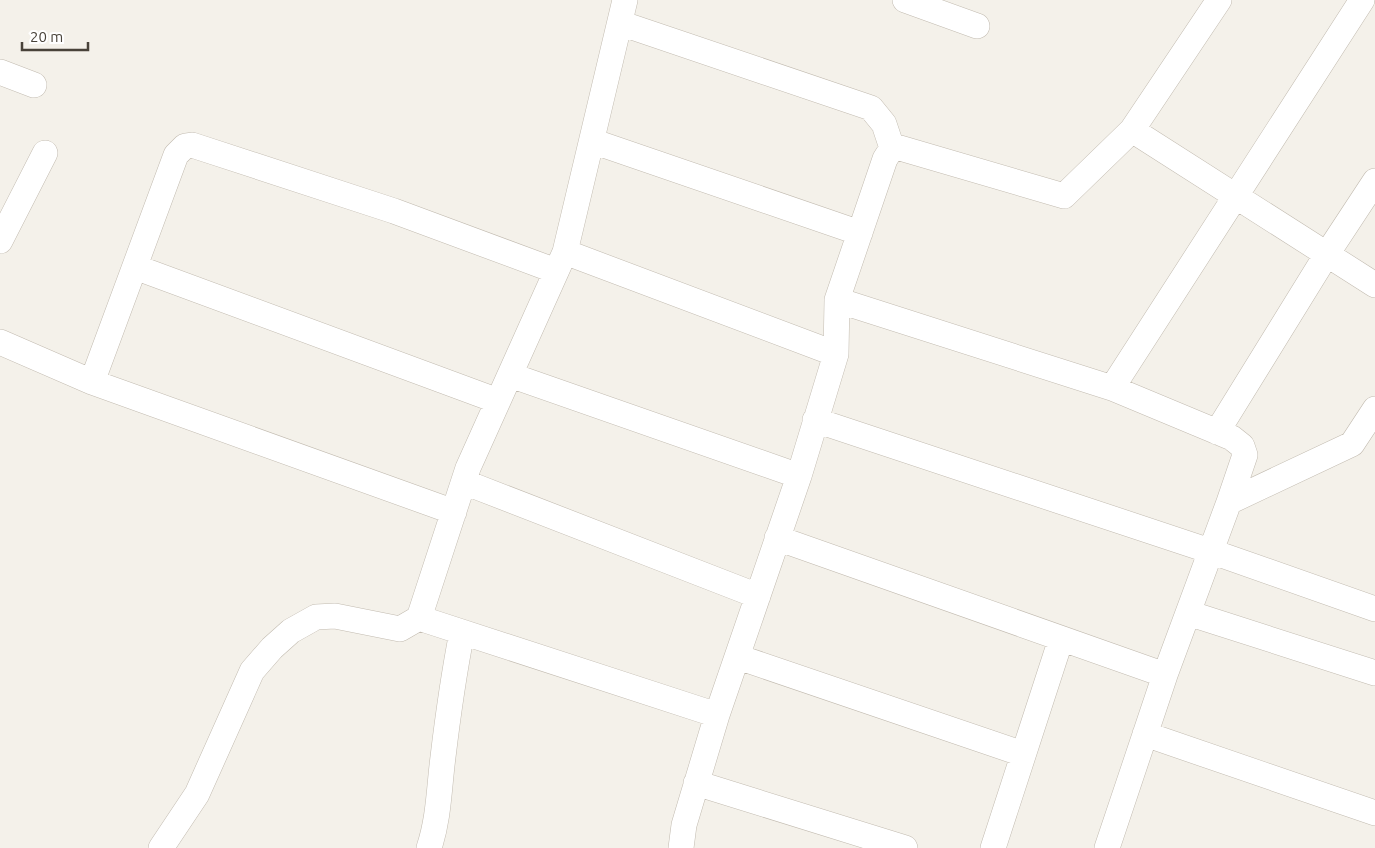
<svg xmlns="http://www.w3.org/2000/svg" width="1375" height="848" font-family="Ubuntu,sans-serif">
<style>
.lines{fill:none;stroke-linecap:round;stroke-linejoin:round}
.minor-casing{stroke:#c2bbb0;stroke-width:26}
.minor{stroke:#fff;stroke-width:25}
</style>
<rect width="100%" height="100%" fill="#f4f1ea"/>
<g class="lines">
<g class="minor-casing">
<path id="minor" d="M905,0l72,26
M620,23l251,85 13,16 8,24
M0,72l34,13
M1132,130l243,155
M592,141l268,92
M0,241l45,-88
M565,252l271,102
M135,267l363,134
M837,300l275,88 120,50 10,8 3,9 -16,47
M0,342l92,40 362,130
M510,375l289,101
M92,382l84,-227 9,-9 7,-1 202,66 162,60
M1112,388l250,-388
M815,420l395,131 165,58
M1217,432l110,-178 48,-73
M464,482l294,114
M777,538l388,137
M1188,613l187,60
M419,618l298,97
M738,657l285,97
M1145,734l230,79
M696,783l209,65
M161,848l36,-54 55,-123 20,-23 19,-17 25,-14 19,-1 65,13 19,-11 49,-150 97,-216 60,-252
M429,848c10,-30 10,-60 14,-91 5,-42 11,-84 19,-125
M681,848l3,-23 33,-110 82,-239 37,-122 1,-54 48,-141 7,-11h8l164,48 68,-66 87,-130
M993,848l68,-209
M1107,848l58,-173 64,-173 123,-58 23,-35"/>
</g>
<use href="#minor" class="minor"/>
</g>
<path d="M22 42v8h66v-8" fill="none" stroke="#484239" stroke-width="2.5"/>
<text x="30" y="42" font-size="15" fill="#484239" stroke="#ffffff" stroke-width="4" paint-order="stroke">20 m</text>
</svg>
